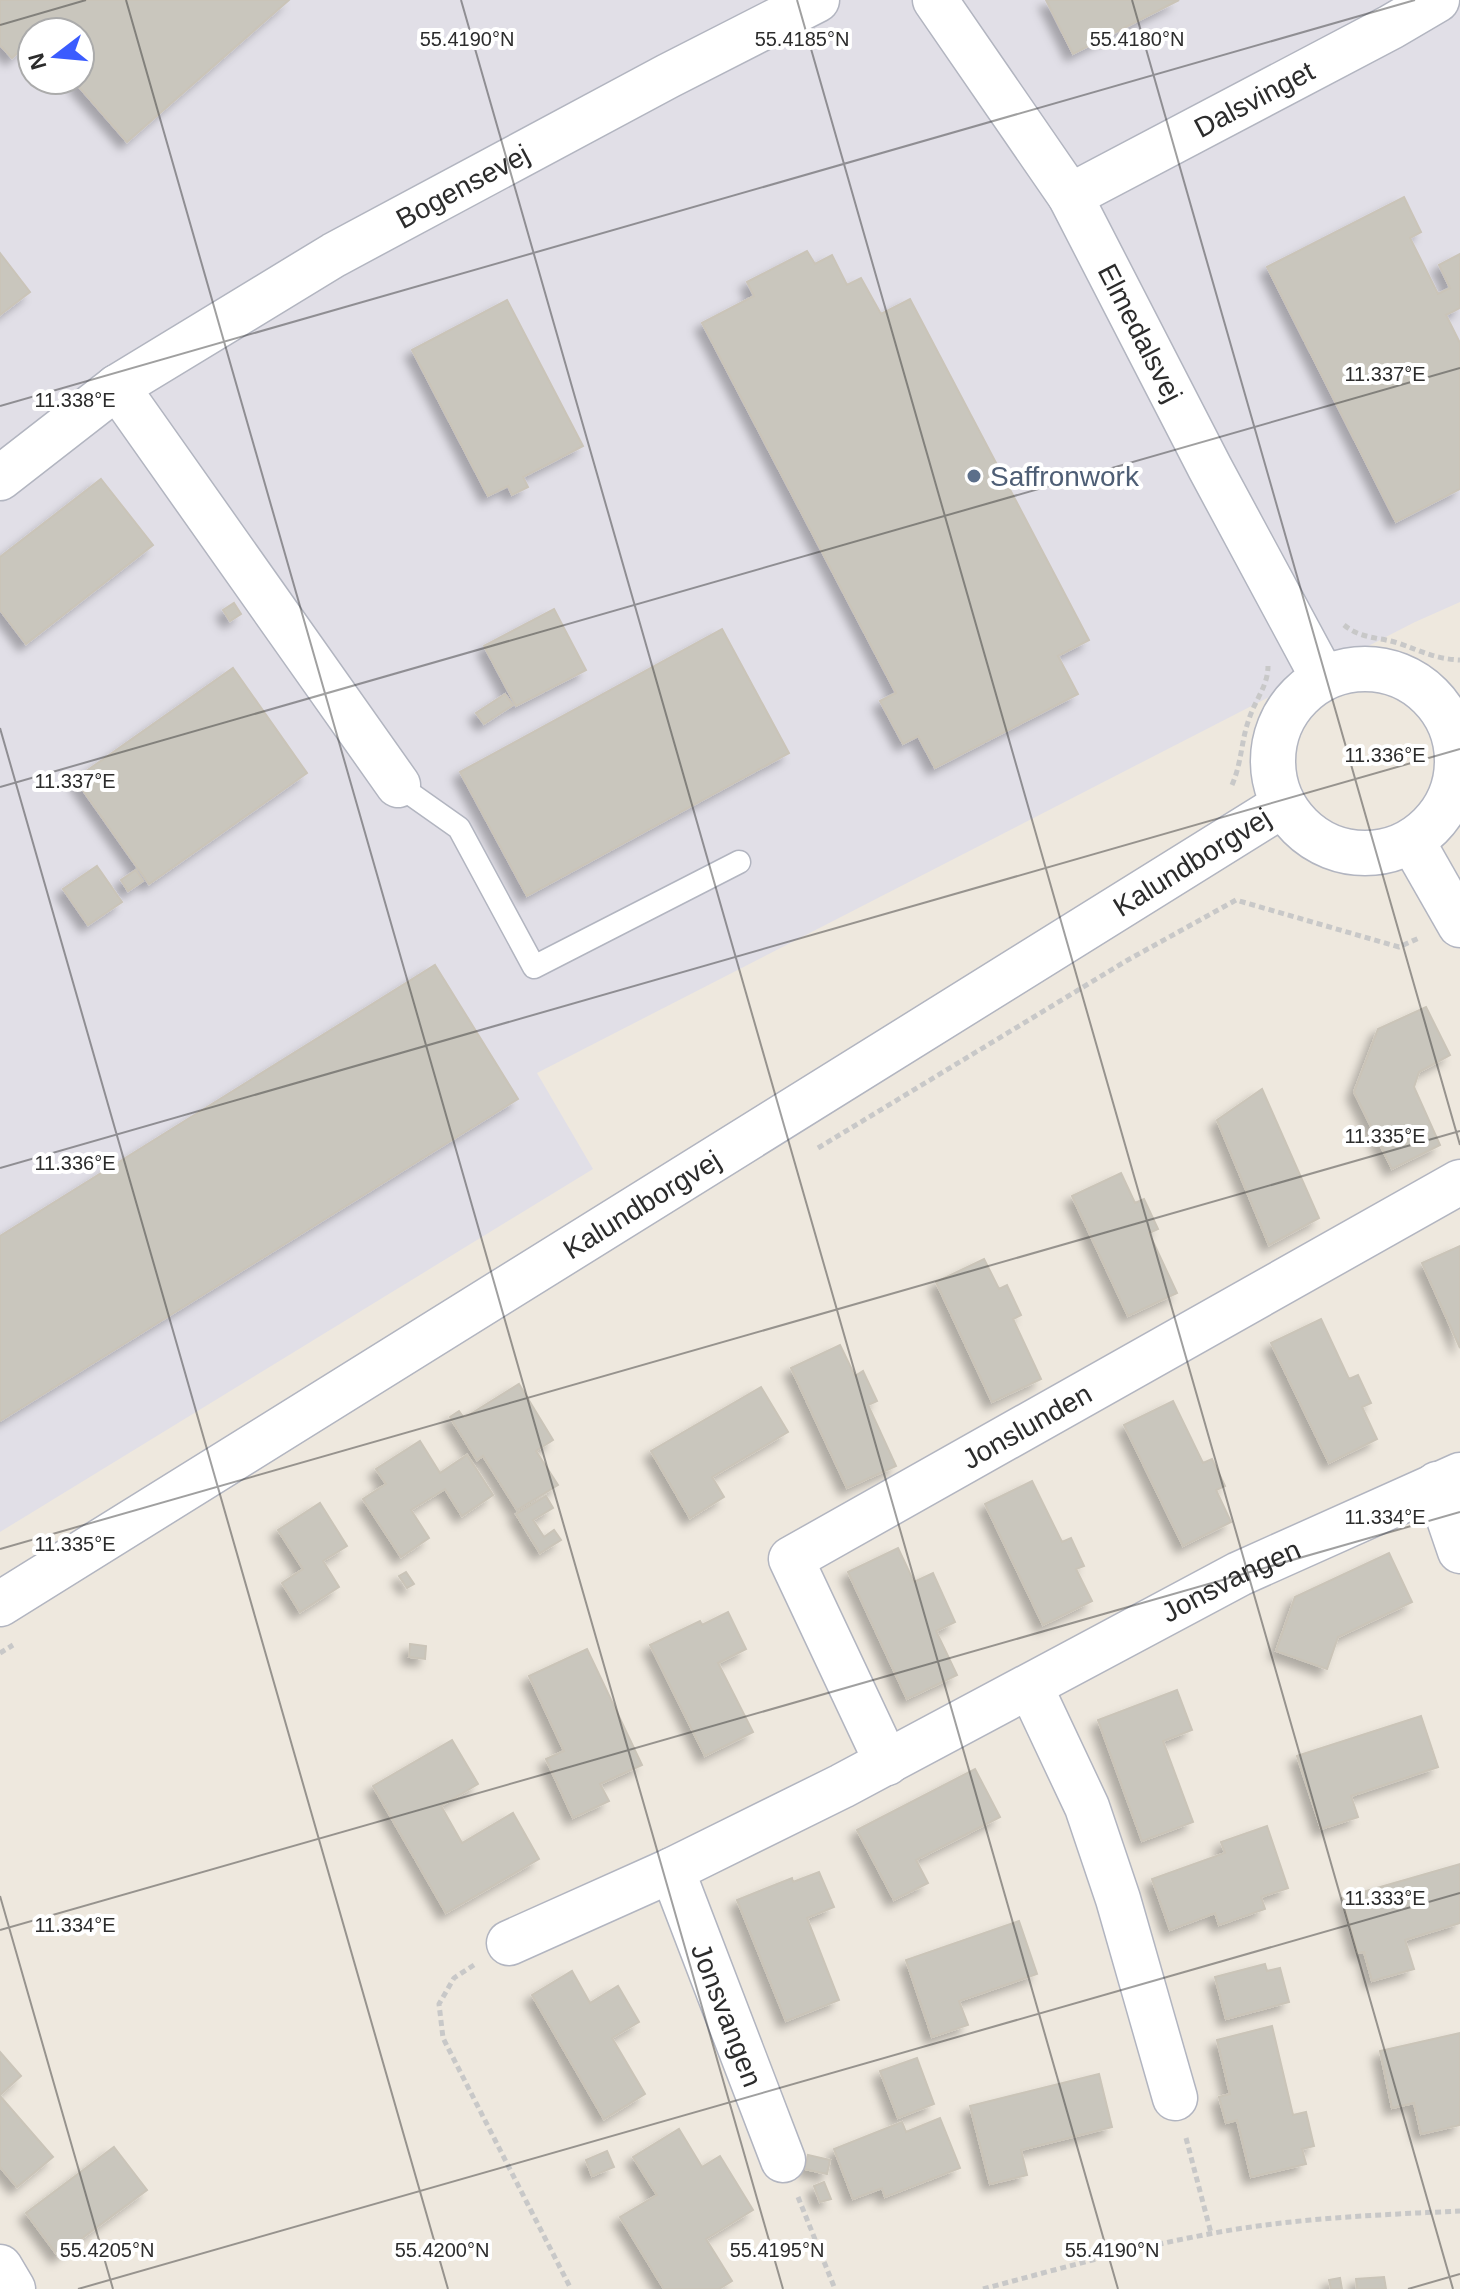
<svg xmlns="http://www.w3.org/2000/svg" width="1460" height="2289" font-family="Arial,sans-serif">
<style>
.industrial{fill:#e1dfe7;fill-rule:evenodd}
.building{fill:#c9c6bd;stroke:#cac4b8;stroke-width:2;filter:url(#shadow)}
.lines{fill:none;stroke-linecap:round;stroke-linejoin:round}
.service-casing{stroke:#b2b5c0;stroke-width:25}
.minor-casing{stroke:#b2b5c0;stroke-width:47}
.tertiary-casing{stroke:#b2b5c0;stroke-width:47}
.path{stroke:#c8c8c8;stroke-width:5;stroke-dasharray:6 4;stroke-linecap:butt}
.service{stroke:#fff;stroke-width:22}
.minor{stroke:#fff;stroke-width:44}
.tertiary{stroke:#fff;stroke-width:44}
.ticks{fill:none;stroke:#2c2c2c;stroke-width:2;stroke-opacity:0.45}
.service-dot{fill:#5c6f8a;stroke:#fff;stroke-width:3}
.labels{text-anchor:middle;stroke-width:8;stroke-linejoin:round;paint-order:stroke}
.street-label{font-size:28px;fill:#2c2c2c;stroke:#fff}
.service-label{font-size:28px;fill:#4e5e75;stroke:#fff;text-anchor:start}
.ticks-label{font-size:20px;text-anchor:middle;fill:#2c2c2c;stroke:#fff;stroke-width:8;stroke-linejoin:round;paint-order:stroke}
</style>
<defs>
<filter id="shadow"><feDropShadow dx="-7" dy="7" stdDeviation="4" flood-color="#0004"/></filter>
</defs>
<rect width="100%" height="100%" fill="#eee8de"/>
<path class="industrial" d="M0,0h1460v602l-45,20 -878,451 56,96 -593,363zM32,32h48v48h-48z"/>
<path class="building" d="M0,0h289l-162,142 -54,-62h7v-48h-48v8l-20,18 -12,-13z
M1046,0h133l-106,54z
M1404,197l17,35 -11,6 28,56 12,-6 -11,-23 21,-11v54l-14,7 14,28v146l-64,33 -129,-255z
M807,251l8,13 17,-9 15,30 14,-7 20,36 29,-15 179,341 -31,16 20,38 -143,74 -17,-32 -15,8 -23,-43 16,-8 -194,-370 52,-27 -7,-14z
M0,253l30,39 -30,23z
M507,300l76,146 -60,31 5,10 -16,8 -4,-9 -20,10 -76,-146z
M101,479l52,66 -127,99 -26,-34v-53z
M234,603l7,11 -11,7 -7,-11z
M554,609l32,61 -70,36 -32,-60z
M722,629l67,124 -262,143 -67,-124z
M233,668l74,105 -158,111 -74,-105z
M505,694l8,11 -29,19 -8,-11z
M97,866l25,36 -34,23 -25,-36z
M136,870l7,11 -15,10 -7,-11z
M435,965l83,134 -518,322v-185z
M1426,1007l24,48 -31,17 -5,15 26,58 -48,24 -38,-77 24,-63z
M1262,1089l57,129 -50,27 -52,-125z
M1121,1173l14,30 9,-4 14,30 -9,4 28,60 -49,23 -56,-120z
M1460,1246v102l-38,-85z
M984,1259l15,30 8,-4 14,30 -8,4 28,60 -49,23 -56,-120z
M1321,1319l28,60 9,-4 13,28 -9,4 15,32 -48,24 -58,-120z
M840,1345l15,31 8,-5 14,30 -9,4 28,61 -49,22 -56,-120z
M519,1384l34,56 -17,11 22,34 -41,25 -34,-54 -6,4 -27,-43 9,-6 5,7z
M761,1387l27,45 -76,45 12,20 -34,21 -39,-67z
M1173,1401l30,62 9,-4 13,27 -9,4 15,32 -48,24 -59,-121z
M420,1441l20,32 27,-18 26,40 -31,21 -17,-27 -34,21 18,28 -28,19 -38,-58 23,-15 -10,-15z
M1032,1481l30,61 9,-4 13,28 -8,3 16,32 -49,24 -58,-121z
M546,1496l7,12 -20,12 11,17 10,-7 7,10 -21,13 -24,-39z
M320,1503l27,43 -24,15 16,26 -39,25 -18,-29 21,-14 -25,-39z
M898,1548l16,34 19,-9 22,49 -19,9 21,44 -50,24 -59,-127z
M1389,1553l23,49 -74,35 -11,32 -51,-18 19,-54z
M406,1572l8,12 -7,4 -8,-12z
M728,1612l18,37 -28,14 35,69 -48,24 -55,-111 50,-24 2,4z
M410,1644l16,2 -1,13 -16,-2z
M587,1649l55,116 -42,19 9,17 -36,17 -27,-59 18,-8 -35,-75z
M1177,1690l15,40 -29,11 30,81 -51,19 -44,-121z
M1421,1716l17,51 -87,29 7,21 -37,12 -24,-73z
M452,1740l26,44 -37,22 21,37 51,-30 26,46 -93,54 -73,-127z
M975,1769l25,48 -84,43 12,23 -34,17 -37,-70z
M1267,1826l21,62 -27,9 4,12 -46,16 -4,-12 -45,17 -18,-51 73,-26 -4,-11z
M1460,1864v59l-55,17 9,29 -42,12 -8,-29 -6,1 -16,-55z
M819,1872l15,35 -27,11 32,82 -53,21 -49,-121 55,-22 1,4z
M1019,1921l18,53 -78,27 9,24 -36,12 -26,-77z
M1265,1964l2,7 13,-3 9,34 -63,17 -11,-42z
M572,1971l18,32 28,-17 21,36 -27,16 33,56 -41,25 -72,-124z
M1272,2026l21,89 13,-3 8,34 -12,3 4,15 -55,13 -14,-57 -11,3 -7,-26 11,-3 -13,-54z
M1460,2033v92l-39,9 -7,-31 -22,5 -12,-57z
M0,2052l21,24 -21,19z
M917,2058l17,46 -36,14 -18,-47z
M1099,2074l13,53 -91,23 6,25 -37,9 -20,-78z
M0,2096l53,61 -36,30 -17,-20z
M940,2118l20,50 -75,29 -3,-9 -29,11 -19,-50 68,-27 4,10z
M679,2129l23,38 18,-11 33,54 -47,29 26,42 -13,8h-55l-44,-72 37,-22 -24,-38z
M114,2147l33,43 -89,66 -32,-43z
M607,2151l7,16 -22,9 -6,-16z
M808,2155l22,5 -3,14 -22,-5z
M824,2182l7,17 -11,3 -6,-16z
M1384,2277l2,12h-29l-1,-10z
M1340,2278l2,11h-11l-2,-9z"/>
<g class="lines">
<g class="service-casing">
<path id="service" d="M398,785l61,43 75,139 205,-105"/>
</g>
<g class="minor-casing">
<g id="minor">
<path id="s1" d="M935,0l135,196 140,272 113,210"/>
<path id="s2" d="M1070,196l321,-169 46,-27"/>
<path d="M117,387l281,398"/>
<path id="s3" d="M0,478l117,-91 217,-132 334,-179 149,-76"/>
<path d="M1412,841l48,84"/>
<path d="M1437,1484l23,67"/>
<path d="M1031,1688l56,119 31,92 57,199"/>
<path id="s4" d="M887,1763l-96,-204 669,-377"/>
<path d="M509,1943l163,-73"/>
<path id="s5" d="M783,2160l-111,-290 170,-84 397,-212 221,-99"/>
<path d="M0,2267l13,22"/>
</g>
</g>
<g class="tertiary-casing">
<g id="tertiary">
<circle cx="1365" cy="761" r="92"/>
<path id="s6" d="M0,1604l1283,-799"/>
</g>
</g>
<path class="path" d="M1344,625c17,14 35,12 54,18 23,8 37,16 62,17
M1232,785c10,-23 9,-44 17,-66 6,-19 19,-33 19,-53
M818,1148l308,-187 110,-61 163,47 20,-9
M0,1653l13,-8
M474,1965l-20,13 -15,26 4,34 128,251
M1186,2138l25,95
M798,2197l37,92
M983,2289c75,-20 150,-41 226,-55 83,-16 167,-19 251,-23"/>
<use href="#service" class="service"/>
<use href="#minor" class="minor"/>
<use href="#tertiary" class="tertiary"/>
</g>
<path class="ticks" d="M126,0l657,2289M461,0l657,2289M797,0l656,2289M1132,0l328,1145M0,25l86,-25M0,406l1415,-406M0,728l448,1561M0,787l1460,-419M0,1168l1460,-419M0,1549l1460,-418M0,1896l113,393M0,1930l1460,-418M78,2289l1382,-396M1408,2289l52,-15"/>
<circle class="service-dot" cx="974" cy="476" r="8"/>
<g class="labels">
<g class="street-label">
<text dy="10" stroke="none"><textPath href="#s2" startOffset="208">Dalsvinget</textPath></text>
<text dy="10" stroke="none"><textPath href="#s3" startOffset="548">Bogensevej</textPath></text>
<text dy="10" stroke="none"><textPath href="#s1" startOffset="392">Elmedalsvej</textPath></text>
<text dy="10" stroke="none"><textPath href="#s6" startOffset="1404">Kalundborgvej</textPath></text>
<text dy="10" stroke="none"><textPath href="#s6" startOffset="756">Kalundborgvej</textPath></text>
<text dy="10" stroke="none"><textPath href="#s4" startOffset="496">Jonslunden</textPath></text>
<text dy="10" stroke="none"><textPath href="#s5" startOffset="940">Jonsvangen</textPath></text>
<text transform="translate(727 2015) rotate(69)" y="10">Jonsvangen</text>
</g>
<g class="service-label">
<text x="990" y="486">Saffronwork</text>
</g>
</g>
<g class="ticks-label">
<text x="467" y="46">55.4190°N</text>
<text x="802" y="46">55.4185°N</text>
<text x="1137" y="46">55.4180°N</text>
<text x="1385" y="381">11.337°E</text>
<text x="75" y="407">11.338°E</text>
<text x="1385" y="762">11.336°E</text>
<text x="75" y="788">11.337°E</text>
<text x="1385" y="1143">11.335°E</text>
<text x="75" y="1170">11.336°E</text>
<text x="1385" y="1524">11.334°E</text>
<text x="75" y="1551">11.335°E</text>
<text x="1385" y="1905">11.333°E</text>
<text x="75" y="1932">11.334°E</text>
<text x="107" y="2257">55.4205°N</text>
<text x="442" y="2257">55.4200°N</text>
<text x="777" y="2257">55.4195°N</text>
<text x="1112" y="2257">55.4190°N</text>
</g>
<g transform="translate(56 56) rotate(254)"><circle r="38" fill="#ffffff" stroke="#ababab" stroke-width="2"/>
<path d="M0-6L14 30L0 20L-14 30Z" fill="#3b5cfe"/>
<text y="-12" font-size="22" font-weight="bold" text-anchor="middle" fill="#2c2c2c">N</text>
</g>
</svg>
